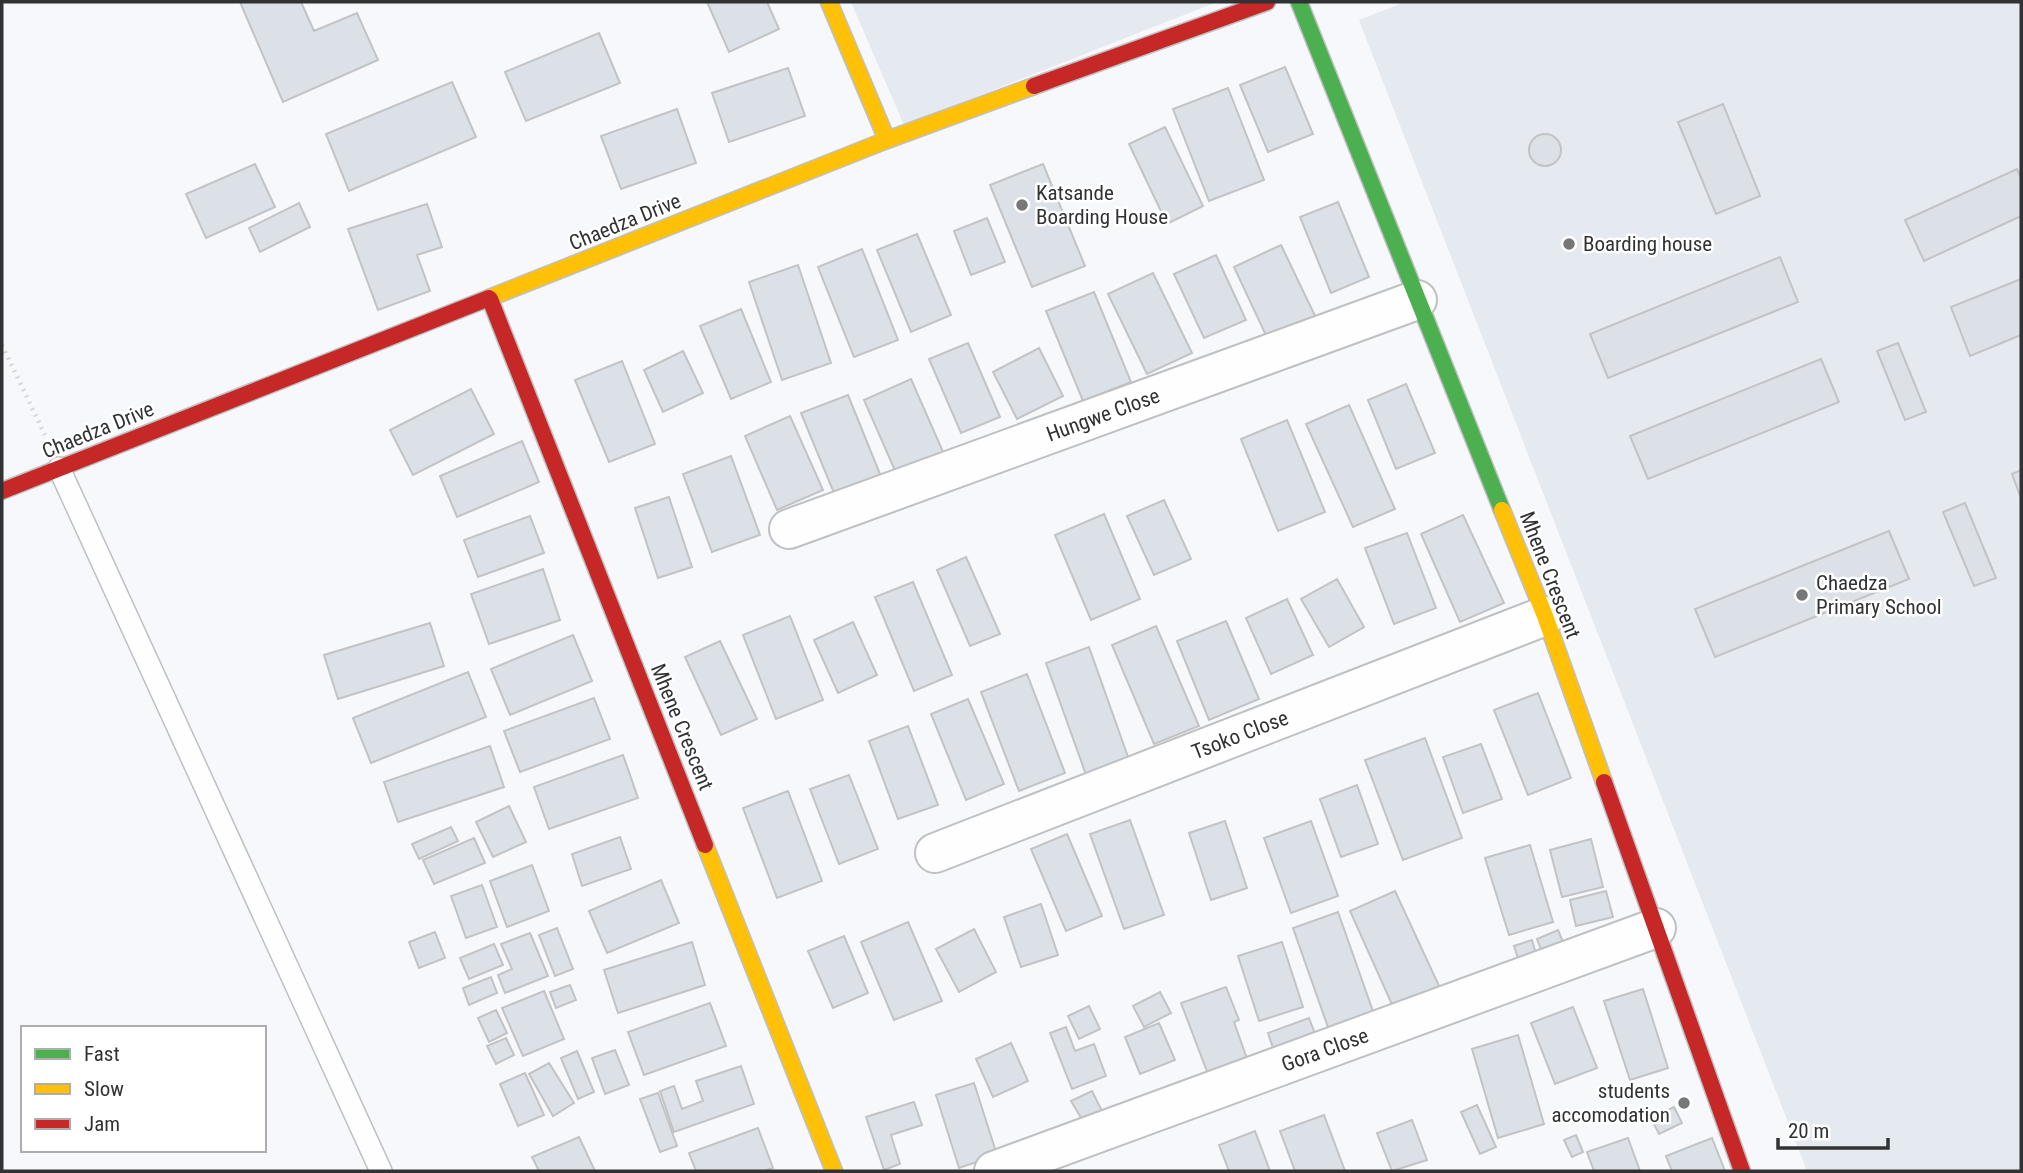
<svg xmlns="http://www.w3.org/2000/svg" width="2023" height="1173" font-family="'Roboto Condensed',sans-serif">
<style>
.built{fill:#e5e9f0}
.building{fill:#dce1e8;stroke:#c2c3c5;stroke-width:2}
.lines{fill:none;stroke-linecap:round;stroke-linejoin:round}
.lane-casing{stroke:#bec0c2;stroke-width:24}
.street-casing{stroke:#bec0c2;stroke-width:42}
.fast-casing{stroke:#bec0c2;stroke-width:19}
.slow-casing{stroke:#bec0c2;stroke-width:19}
.jam-casing{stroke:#bec0c2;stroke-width:19}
.path{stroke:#d8d8d8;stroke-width:4.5;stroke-dasharray:2 5;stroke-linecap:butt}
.lane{stroke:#fefefe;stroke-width:21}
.street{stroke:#fefefe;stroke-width:38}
.fast{stroke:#4caf50;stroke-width:16}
.slow{stroke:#ffc107;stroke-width:16}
.jam{stroke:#c62828;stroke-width:16}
.poi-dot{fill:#767779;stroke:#fff;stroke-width:2.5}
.labels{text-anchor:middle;stroke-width:5;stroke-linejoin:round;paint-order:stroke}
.poi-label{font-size:21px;fill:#313233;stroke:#fff;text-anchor:start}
.street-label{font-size:21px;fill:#313233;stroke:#fff}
</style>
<rect width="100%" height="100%" fill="#f6f8fb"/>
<path class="built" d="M851,2h366l-313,123z
M1405,2h616v1169h-214l-448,-1151z"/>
<path class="building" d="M240,2h61l13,29 43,-18 21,47 -95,42z
M707,2h60l12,27 -50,23z
M599,33l21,50 -94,38 -21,-49z
M1285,67l28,67 -45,18 -28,-67z
M788,68l17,48 -76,26 -17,-49z
M452,82l24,55 -127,54 -23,-57z
M1228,88l36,92 -55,21 -36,-92z
M1723,104l37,92 -44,18 -38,-92z
M677,109l19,54 -75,26 -20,-53z
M1165,127l38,79 -36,18 -38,-80z
M1529 150a16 16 0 1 1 32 0a16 16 0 1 1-32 0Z
M255,164l20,43 -69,31 -20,-44z
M1043,164l42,102 -53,21 -42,-102z
M2017,169l4,9v38l-97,45 -19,-41z
M1338,202l31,75 -38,16 -31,-76z
M299,203l11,24 -50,25 -11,-24z
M427,204l15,43 -25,8 13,36 -52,19 -30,-81z
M987,218l18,44 -34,13 -17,-44z
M917,234l34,81 -40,17 -34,-82z
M1281,245l37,77 -48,22 -36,-77z
M862,249l36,91 -44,17 -36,-90z
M1216,255l30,65 -42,18 -30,-64z
M1780,257l18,45 -190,76 -18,-44z
M798,265l33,98 -49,17 -33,-98z
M1153,273l39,80 -45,21 -39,-80z
M2021,279v56l-51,21 -19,-49z
M1094,292l37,90 -48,19 -37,-90z
M741,309l30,73 -40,17 -31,-73z
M968,343l32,74 -39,16 -32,-74z
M1898,343l28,69 -21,8 -28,-69z
M1039,348l24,48 -46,23 -24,-47z
M683,351l20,42 -40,19 -19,-42z
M1821,359l18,43 -191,77 -18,-43z
M622,361l33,83 -46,18 -34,-82z
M911,379l36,82 -47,21 -36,-82z
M1406,384l29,69 -39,16 -28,-69z
M471,389l23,45 -81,41 -23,-45z
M848,395l34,84 -46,19 -35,-85z
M1349,405l46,104 -42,18 -47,-103z
M790,416l33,74 -46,20 -32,-74z
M1287,420l38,92 -47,19 -37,-92z
M522,441l17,41 -82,35 -17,-41z
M731,456l29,79 -48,17 -29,-78z
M2021,470v28l-9,-24z
M669,497l23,70 -34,11 -23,-70z
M1164,500l27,59 -37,16 -27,-59z
M1965,503l31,75 -22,8 -31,-74z
M1104,514l36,85 -49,21 -36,-85z
M1463,515l41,88 -44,19 -39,-88z
M530,516l14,37 -66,24 -14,-37z
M1889,531l20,48 -194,78 -20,-48z
M1407,533l29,75 -42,16 -29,-76z
M966,557l34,77 -30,12 -33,-76z
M543,569l17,51 -71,24 -18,-50z
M1337,579l27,48 -35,20 -28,-48z
M913,582l39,93 -38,16 -39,-94z
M1287,599l26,56 -42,19 -25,-56z
M790,616l33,84 -47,19 -33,-84z
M1226,621l33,78 -50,21 -32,-79z
M853,622l24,53 -39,18 -24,-53z
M430,623l14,43 -106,33 -14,-44z
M1156,626l43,100 -45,18 -42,-99z
M573,635l19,46 -82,34 -19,-46z
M720,641l37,78 -36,16 -36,-78z
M1089,647l44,124 -43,15 -44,-123z
M468,672l18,45 -115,46 -18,-45z
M1027,674l38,99 -46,18 -38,-99z
M1538,693l33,85 -43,17 -34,-85z
M594,698l16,41 -90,33 -16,-41z
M968,699l36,85 -38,16 -35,-86z
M908,726l30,79 -40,14 -29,-78z
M1425,738l37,100 -59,22 -38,-100z
M1481,744l21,55 -39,14 -20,-56z
M490,746l14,41 -106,35 -14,-40z
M623,755l15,43 -89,31 -15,-42z
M849,775l29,74 -39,15 -29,-75z
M1357,785l21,59 -37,13 -21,-58z
M788,791l34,90 -45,17 -34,-90z
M509,806l17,36 -33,15 -17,-35z
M1130,820l34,95 -40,14 -34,-95z
M1225,821l22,67 -36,12 -22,-67z
M1311,821l27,75 -47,17 -27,-75z
M451,827l7,14 -39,18 -7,-15z
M1067,834l35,82 -36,15 -35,-82z
M620,837l11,32 -49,17 -10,-32z
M474,838l11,25 -51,21 -11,-24z
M1591,839l12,48 -41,10 -12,-47z
M1530,845l23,77 -44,13 -24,-77z
M532,865l17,46 -42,16 -17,-46z
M661,880l18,43 -72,30 -18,-42z
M482,885l15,42 -31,11 -15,-42z
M1395,891l45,97 -46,21 -44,-98z
M1606,891l7,26 -37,9 -6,-26z
M1041,904l17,51 -37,12 -17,-50z
M1338,912l37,105 -45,16 -37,-105z
M908,922l34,79 -48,19 -33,-78z
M557,928l16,41 -18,7 -16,-41z
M974,929l22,43 -37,20 -23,-43z
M1558,930l10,24 -22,8 -9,-23z
M435,932l10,26 -26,10 -10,-26z
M530,933l18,43 -43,17 -7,-18 14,-6 -11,-25z
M844,936l24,57 -35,15 -25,-57z
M1532,940l8,28 -17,6 -9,-28z
M692,942l13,43 -87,28 -14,-43z
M1282,942l21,65 -44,14 -21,-65z
M494,944l9,21 -34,14 -9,-21z
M491,977l6,16 -28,12 -6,-17z
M570,985l6,15 -20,8 -6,-16z
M1226,987l13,33 -5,2 16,45 -39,15 -30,-79z
M1643,989l25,79 -38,12 -26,-79z
M544,991l20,48 -41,17 -21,-48z
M1160,992l11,21 -27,14 -11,-21z
M710,1003l16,43 -82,29 -16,-43z
M1089,1006l11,23 -21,10 -11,-23z
M1573,1007l24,61 -42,16 -24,-61z
M496,1010l11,23 -18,9 -11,-24z
M1309,1018l9,24 -42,15 -8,-24z
M1159,1023l16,37 -35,14 -15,-37z
M1066,1027l9,24 19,-7 12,32 -34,13 -22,-56z
M1518,1035l26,89 -46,14 -26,-89z
M506,1038l8,17 -18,9 -9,-18z
M1011,1043l17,38 -35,16 -17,-38z
M615,1050l14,35 -24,9 -13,-36z
M577,1051l17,41 -16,7 -17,-41z
M549,1063l25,40 -21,13 -24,-42z
M741,1066l13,38 -80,28 -14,-41 14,-5 8,23 21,-8 -7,-20z
M525,1073l19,42 -26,11 -18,-42z
M974,1083l23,72 -38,13 -23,-73z
M1092,1091l10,20 -19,10 -12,-20z
M658,1093l19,53 -17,6 -20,-53z
M914,1102l8,23 -31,10 9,29 -16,6 -18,-53z
M1477,1105l19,42 -16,7 -19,-42z
M1674,1107l8,16 -23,11 -8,-16z
M1324,1115l21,56h-50l-15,-40z
M1412,1120l15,40 -35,11 -15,-38z
M758,1128l15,40 -10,3h-67l-7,-18z
M1255,1131l15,40h-41l-10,-26z
M1576,1135l7,17 -11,5 -8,-17z
M579,1137l16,34h-56l-7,-14z
M1628,1138l12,33h-46l-7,-19z
M1712,1138l13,33h-53l-6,-15z"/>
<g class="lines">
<g class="lane-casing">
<path id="lane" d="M59,468l322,703"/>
</g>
<g class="street-casing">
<path id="street" d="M789,529l628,-229
M935,853l610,-237
M994,1171l662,-243"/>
</g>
<g class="fast-casing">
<path id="fast" d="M1299,2l203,508"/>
</g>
<g class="slow-casing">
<path id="slow" d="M829,2l58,138
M489,298l398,-158 147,-54
M1502,510l43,106 59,166
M705,845l129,326"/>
</g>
<g class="jam-casing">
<path id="jam" d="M1034,86l233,-84
M490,299l215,546
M2,491l487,-193
M1604,782l138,389"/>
</g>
<path class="path" d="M2,345l43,90"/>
<use href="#lane" class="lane"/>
<use href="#street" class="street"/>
<use href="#fast" class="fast"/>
<use href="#slow" class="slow"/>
<use href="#jam" class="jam"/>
</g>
<g class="poi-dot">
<circle cx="1022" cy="205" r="7"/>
<circle cx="1569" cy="244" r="7"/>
<circle cx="1802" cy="595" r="7"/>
<circle cx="1684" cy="1103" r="7"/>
</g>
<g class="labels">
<g class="poi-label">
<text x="1036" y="200">Katsande<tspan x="1036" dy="24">Boarding House</tspan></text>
<text x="1583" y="251">Boarding house</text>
<text x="1816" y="590">Chaedza<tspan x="1816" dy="24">Primary School</tspan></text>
<text x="1670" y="1098" text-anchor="end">students<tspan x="1670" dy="24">accomodation</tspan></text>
</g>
<g class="street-label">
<text transform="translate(625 222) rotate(-22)" y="7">Chaedza Drive</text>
<text transform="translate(1103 415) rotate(-20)" y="7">Hungwe Close</text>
<text transform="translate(98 430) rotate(-22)" y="7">Chaedza Drive</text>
<text transform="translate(1550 575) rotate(69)" y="7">Mhene Crescent</text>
<text transform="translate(682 727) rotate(68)" y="7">Mhene Crescent</text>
<text transform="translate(1240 735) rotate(-21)" y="7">Tsoko Close</text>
<text transform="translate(1325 1050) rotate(-20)" y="7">Gora Close</text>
</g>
</g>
<rect width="2023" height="1173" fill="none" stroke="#313233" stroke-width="7"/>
<rect x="21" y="1026" width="245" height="126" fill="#ffffff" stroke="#adadad" stroke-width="2"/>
<rect x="35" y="1049" width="35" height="10" fill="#4caf50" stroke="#adadad" stroke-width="2"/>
<text x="84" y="1061" font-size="21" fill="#313233">Fast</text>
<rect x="35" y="1084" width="35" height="10" fill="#ffc107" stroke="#adadad" stroke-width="2"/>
<text x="84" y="1096" font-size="21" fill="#313233">Slow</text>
<rect x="35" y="1119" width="35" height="10" fill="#c62828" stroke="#adadad" stroke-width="2"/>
<text x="84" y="1131" font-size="21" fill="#313233">Jam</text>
<path d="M1778 1138v10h110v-10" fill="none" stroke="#313233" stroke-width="3.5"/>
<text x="1788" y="1138" font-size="21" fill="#313233" stroke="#ffffff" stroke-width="5" paint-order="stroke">20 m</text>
</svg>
